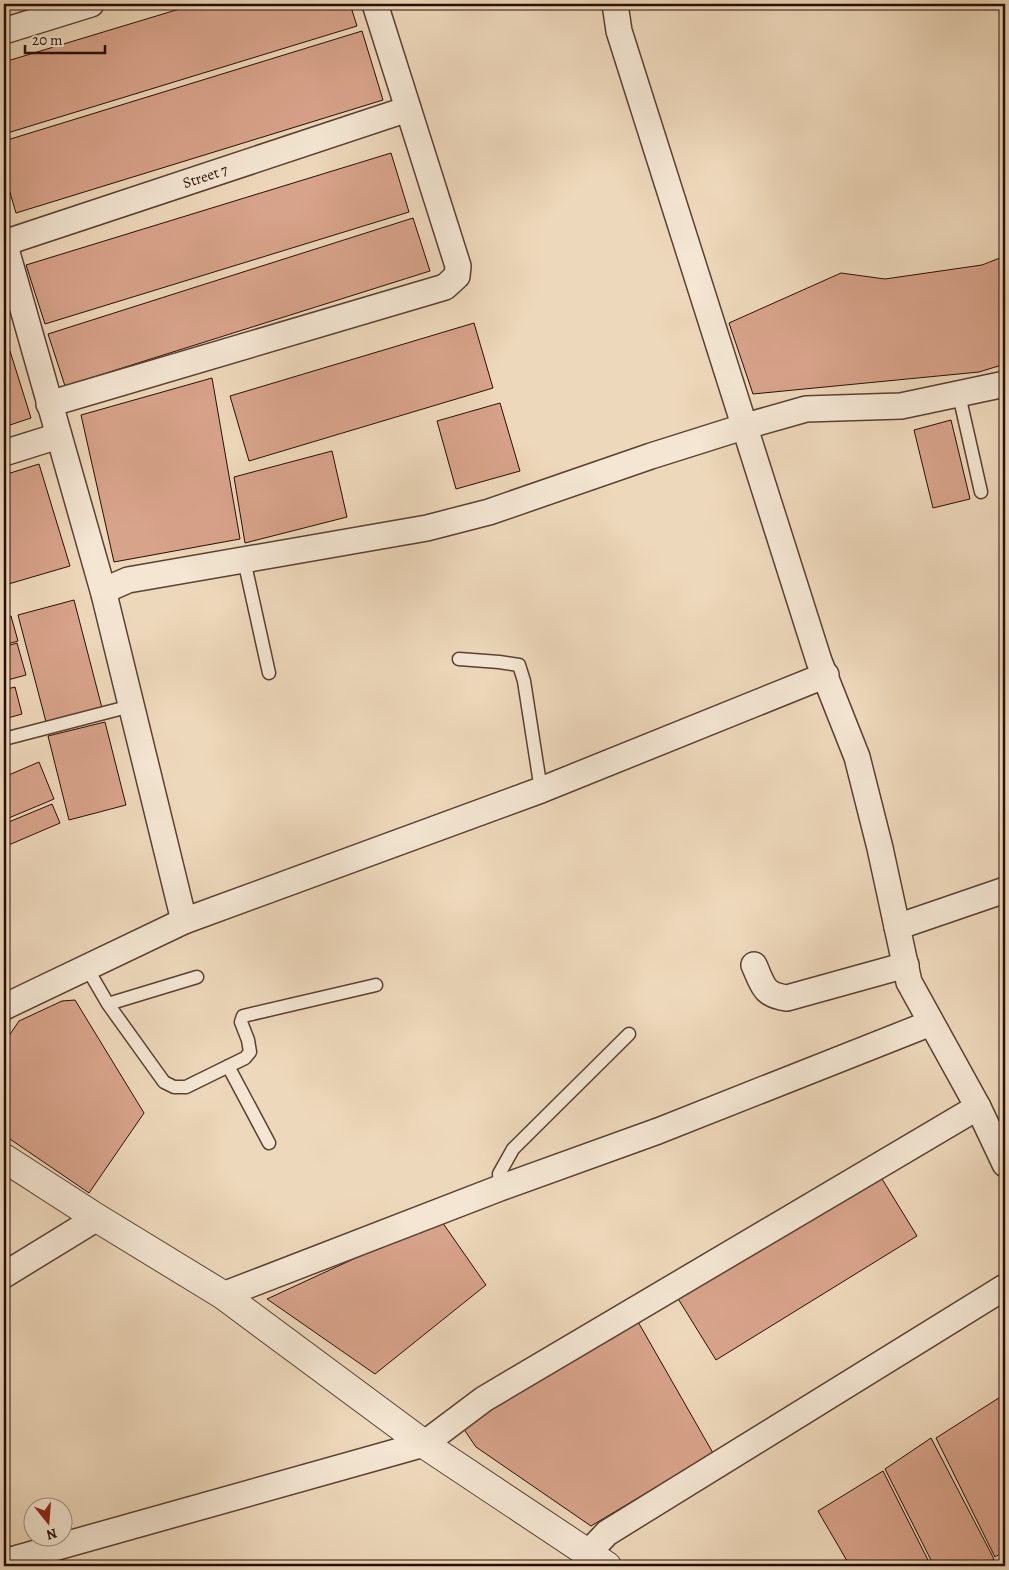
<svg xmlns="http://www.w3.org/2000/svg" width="1009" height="1570" font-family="Alegreya,serif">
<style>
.building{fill:#d8a38b;stroke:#280e04}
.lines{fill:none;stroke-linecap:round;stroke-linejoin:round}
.service-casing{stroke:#5a4032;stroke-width:15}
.minor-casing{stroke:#5a4032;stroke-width:28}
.tertiary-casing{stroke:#5a4032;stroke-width:30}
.service{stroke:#f4e6d3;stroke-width:12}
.minor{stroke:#f4e6d3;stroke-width:25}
.tertiary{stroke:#f4e6d3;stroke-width:28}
.labels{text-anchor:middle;stroke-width:4;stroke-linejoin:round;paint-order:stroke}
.street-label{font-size:15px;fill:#280e04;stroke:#f4e6d3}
</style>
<rect width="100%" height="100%" fill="#eed8bb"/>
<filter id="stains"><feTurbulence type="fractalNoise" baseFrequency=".004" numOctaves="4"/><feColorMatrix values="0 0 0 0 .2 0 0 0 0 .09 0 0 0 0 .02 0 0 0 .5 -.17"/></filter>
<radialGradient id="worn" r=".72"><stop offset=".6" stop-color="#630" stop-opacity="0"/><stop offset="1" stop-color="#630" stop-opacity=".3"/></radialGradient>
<path class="building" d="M196,4h154l7,22 -353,108v-72z
M362,31l21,69 -367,113 -12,-41v-31z
M391,153l18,59 -364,112 -19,-59z
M413,218l17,53 -365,115 -17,-52z
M1005,256v108l-26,8 -226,22 -24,-71 112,-50 44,6 97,-14z
M474,323l19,65 -244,73 -19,-65z
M10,351l21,67 -27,9v-74z
M212,378l28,161 -126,23 -33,-147z
M500,403l20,68 -64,18 -19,-68z
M951,420l19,79 -37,9 -19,-78z
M332,451l15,66 -102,26 -11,-66z
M39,464l31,102 -65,19 -1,-5v-105z
M74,600l28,108 -56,14 -28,-107z
M11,616l7,25 -14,4v-27z
M17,643l9,32 -22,6v-34z
M15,687l7,27 -18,5v-29z
M105,722l21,83 -57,15 -21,-84z
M39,762l15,37 -50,21v-43z
M52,804l8,19 -56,24v-23z
M75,1000l69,113 -55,80 -85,-58v-92l15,-22 43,-20z
M879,1174l38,62 -201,124 -39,-63z
M440,1219l46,66 -111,89 -108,-75z
M637,1320l76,133 -122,73 -115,-79 -15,-22z
M1005,1394v157l-10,6 -59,-119z
M931,1438l63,121 -12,7h-48l-49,-97z
M883,1471l48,95h-81l-32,-55z"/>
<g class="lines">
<g class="service-casing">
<path id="service" d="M959,395l22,97
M244,560l25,113
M459,659l40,3 20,3 5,16 17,109
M4,739l127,-33
M87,968l21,36 56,78 10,5h12l59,-29 5,-6 -2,-12 -7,-18 2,-6 133,-31
M108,1004l89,-27
M228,1066l41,77
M500,1188l-1,-14 14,-25 116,-115"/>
</g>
<g class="minor-casing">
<g id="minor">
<path d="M615,4l4,27 200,630 38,96 23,91 29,134 69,125 27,57"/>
<path d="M4,31l87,-27"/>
<path d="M4,242l100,352 80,327"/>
<path id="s1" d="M4,243l404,-134"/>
<path d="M49,404l396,-117 12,-11 1,-10 -83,-262"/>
<path d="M4,453l54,-17"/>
<path d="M104,594l8,-7 16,-7 299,-52 62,-16 162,-56 95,-30 60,-17 95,-3 104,-22"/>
<path d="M897,927l108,-37"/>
<path d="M754,965c9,20 9,30 33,33l119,-33"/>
<path d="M4,1007l180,-86 357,-131 285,-115"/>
<path d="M4,1275l93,-57"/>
<path d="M223,1295l277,-107 158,-57 273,-108"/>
<path d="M588,1553l19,-20 398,-246"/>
<path d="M4,1562l420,-118 60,-45 494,-292"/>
</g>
</g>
<g class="tertiary-casing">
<path id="tertiary" d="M4,1158l93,60 126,77 201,149 183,122"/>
</g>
<use href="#service" class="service"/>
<use href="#minor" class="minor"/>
<use href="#tertiary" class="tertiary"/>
</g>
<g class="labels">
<g class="street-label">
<text dy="5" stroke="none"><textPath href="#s1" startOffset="212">Street 7</textPath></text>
</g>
</g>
<rect width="1009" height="1570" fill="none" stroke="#eed8bb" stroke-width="20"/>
<rect x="5" y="5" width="999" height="1560" fill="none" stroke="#280e04" stroke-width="2.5"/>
<rect x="10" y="10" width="989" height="1550" fill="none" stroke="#280e04"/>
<g transform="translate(48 1522) rotate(163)"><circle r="24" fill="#f4e6d3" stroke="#a29080"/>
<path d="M0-4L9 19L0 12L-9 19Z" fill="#8f2418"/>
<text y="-8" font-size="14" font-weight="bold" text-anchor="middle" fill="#280e04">N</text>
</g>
<path d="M25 45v8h80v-8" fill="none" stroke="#280e04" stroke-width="2.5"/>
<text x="32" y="45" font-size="15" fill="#280e04" stroke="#f4e6d3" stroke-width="4" paint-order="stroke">20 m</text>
<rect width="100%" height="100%" filter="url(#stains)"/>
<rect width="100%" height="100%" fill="url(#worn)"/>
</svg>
